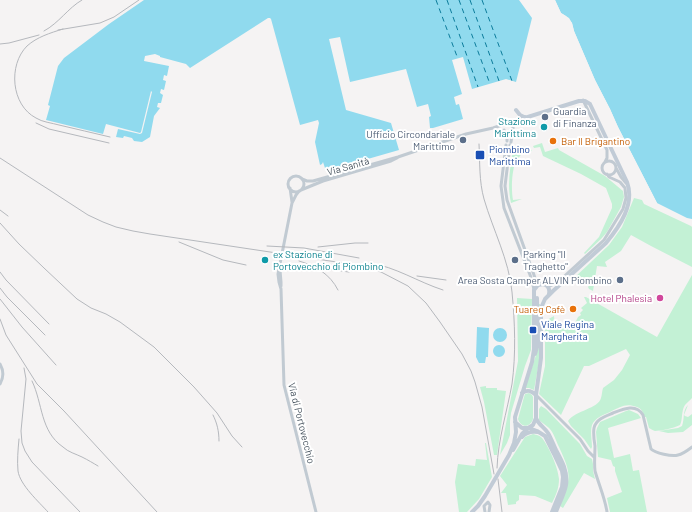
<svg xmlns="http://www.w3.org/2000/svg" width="692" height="512" font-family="Barlow,sans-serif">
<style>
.green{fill:#c3f1d5}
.water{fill:#90daee}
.pier{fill:#f5f3f3}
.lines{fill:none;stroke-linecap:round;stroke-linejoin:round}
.ferry{stroke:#0c7c9b;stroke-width:1;stroke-dasharray:5 4;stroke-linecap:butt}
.street{stroke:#c1cad2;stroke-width:3}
.secondary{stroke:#c1cbd6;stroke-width:4}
.rail{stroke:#b5b8bd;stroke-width:1}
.service-dot{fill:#5c6f8a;stroke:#fff;stroke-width:1.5}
.culture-dot{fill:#0f9aa8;stroke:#fff;stroke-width:1.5}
.food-dot{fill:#e8710a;stroke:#fff;stroke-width:1.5}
.transit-dot{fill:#1a4fb4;stroke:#fff;stroke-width:1.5}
.hotel-dot{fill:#d1479c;stroke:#fff;stroke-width:1.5}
.labels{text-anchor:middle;stroke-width:4;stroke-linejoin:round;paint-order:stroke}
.service-label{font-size:10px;fill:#4e5e75;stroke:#fff;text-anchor:start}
.culture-label{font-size:10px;fill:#0d838f;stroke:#fff;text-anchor:end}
.food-label{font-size:10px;fill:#c56008;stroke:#fff;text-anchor:start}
.transit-label{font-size:10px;fill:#164399;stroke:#fff;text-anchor:start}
.street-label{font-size:10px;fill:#4a5661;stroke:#fff}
.hotel-label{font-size:10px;fill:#b23c85;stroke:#fff;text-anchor:end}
</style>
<rect width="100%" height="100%" fill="#f5f3f3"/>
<path class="green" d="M542,143l3,9 13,-4 1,2 46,26 18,15 1,6 -3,10 -14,25 -6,7 -16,15 -1,-1 15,-16 13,-29v-4l-6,-16 -25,-14 -38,-18 -3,-9 -6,1 -1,-2z
M524,146l1,3 5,-2 2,4c-4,1 -10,2 -12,5 -9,7 -9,34 -7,44l9,-1 -11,4c-4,-19 -1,-34 2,-53z
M634,198l8,2 2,4 47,22 1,1v40l-41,-21 -20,-11 -10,16 -16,11 2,5 -10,-1 -4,25 -4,-2 -1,-2 2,-3v-4h-4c-4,4 -6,4 -11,2l-1,-4 35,-33 13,-18z
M692,275v123c-2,2 -5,5 -7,7 -4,6 -2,14 -5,20 -5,3 -21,6 -25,6 -3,-1 -4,-2 -6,-3l-3,-11h-2c-1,-5 -2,-8 -7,-10 -12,-4 -16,0 -27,5 -7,3 -15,6 -18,13 -2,7 0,15 0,22l-1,2 -7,-10 -13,-13 -3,-5c8,-11 30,-12 33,-23 1,-3 1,-7 2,-10l11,-8 8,-10 8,-15 -4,-6 -37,17h-5l-23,49 -22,-21 6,-28v-45l9,-5 1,12h7l12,-3 4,-8 3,-2 -1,-2 3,-3 -2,-2 6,-5 -3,-6h2l71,40z
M517,298l15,1 -1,51 -6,16 -14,47 -1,8v14l-3,8 -7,12 18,-94z
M539,304h1l-1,58 -5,28 -5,-2h-4l14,-42z
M486,386v2h11v2l9,1 -9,64h-3l-10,-53 -4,-15z
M529,393l3,2 1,2v22c-3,9 -12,9 -15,0l6,-22 1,-3z
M688,405l-4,10 1,1 3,1 4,-3v11l-9,7 -15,1 -9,-2 19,-3 4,-2c3,-8 0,-15 6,-21z
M541,406l5,3 34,35 7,12 5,3 1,5v7l2,8 -11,-6 -21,35 -3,-2c11,-28 12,-31 -1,-59 -3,-6 -5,-14 -10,-19 -3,-3 -7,-5 -10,-8v-11z
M629,410l9,4 3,4 -33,10 6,30 16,-4 3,17 6,-1 8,42h-37l-3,-14 15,-6 -7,-21v-4l-2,-1 -2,-6 -13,-3 -2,-25 1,-4 3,-6 26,-11z
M533,434c4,1 6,1 9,4 7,9 16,29 17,41 0,9 -3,16 -7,24l-17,-7 -16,-1v5l-3,2v2l-8,1 -2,-12h-5l6,-8 -7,-9 25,-39z
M485,443h1l6,34 -13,22 -12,13h-8l-4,-30 3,-18 17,2 1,-7 11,1z"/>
<path class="water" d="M144,0h375l13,18 -16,64 -10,-3 -34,10 -9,-32 -11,3 10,34 -8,3 2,8 3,-1 4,15 -30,9h-3l-1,-11 2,-1 -3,-12 -11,3 -11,-38 -56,13 -10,-45 -11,2 17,71 45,13 8,27 -73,21 -3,-9 -1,2 -2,1 -5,-23 4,-19 -1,-3 -18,5 -29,-106 -1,-1h-2l-78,50 -4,-4 -26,-7v-1l-5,-2 -10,2 -1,5 25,5 -2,10 -3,-1 -1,5 3,1 -2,9 -3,-1 -1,4 3,2 -2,8h-3l-1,4 3,1 -6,8 -4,21 -8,5 -8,-1 -2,-3 -8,-2 -1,2 -7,-1 2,-8 22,5 2,-1 10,-41 -1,-1 -10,41 -1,1 -34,-9 -3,10 -57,-14 4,-14 -2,-1 10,-39 6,-8 45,-34z
M555,0h137v219l-5,-1 -30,-15 -39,-76 -8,-18 -15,-29 -21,-49 -2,-8 -6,-7 -5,-3z
M477,327l12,1 -1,29h-2l-1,6h-6l-3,-6z
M493 335a7 7 0 1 1 14 0a7 7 0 1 1-14 0Z
M493 351a6 6 0 1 1 12 0a6 6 0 1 1-12 0Z"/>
<path class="pier" d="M553,0h2l6,13 8,5 3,5 2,8 21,49 15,29 8,18 39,76h-3l-38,-75 -8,-18 -14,-29 -22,-49 -2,-8 -3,-4 -8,-6z"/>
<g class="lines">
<path class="ferry" d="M436,0l22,59
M447,0l31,87
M459,0l31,84
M470,0l29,81
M482,0l30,81"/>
<path class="street" d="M583,100l24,50v8l-2,4
M504,130l3,6v5
M511,142l2,-13v-7
M506,145l-5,41 3,22 28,72 2,10
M510,145l-5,41 2,14 27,75 1,3 6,6
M602 168a7 7 0 1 1 14 0a7 7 0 1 1-14 0Z
M616,168l5,9 5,6
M288 184a8 8 0 1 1 16 0a8 8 0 1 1-16 0Z
M302,179l5,2h6l85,-24 68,-23 27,-6 15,-5
M290,188l2,14
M301,190l22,-9 68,-20 6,-3
M299,191l-3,4 -4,8 -14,71 1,8 2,7 3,96 32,127
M280,270l1,12v4
M548,287l10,-5 46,-42 19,-31 3,-11 -1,-10 -5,-6 -11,-5 -2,-3
M0,364c4,7 4,13 0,20
M536,395l44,44 8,12 6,6
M485,512l-1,-6 4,-4 2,3 -1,7
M607,512c-2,-14 -8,-27 -12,-41 -1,-7 0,-17 0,-25 -1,-6 -2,-12 -1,-18 2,-9 12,-12 19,-15 10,-4 23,-10 30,2l8,34c4,4 21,8 27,6 5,-1 10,-5 14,-8"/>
<path class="secondary" d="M516,110l4,5 6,3
M508,123l71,-22h6l5,3 37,78c8,22 -7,44 -21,61l-53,48 -8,8 -4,9v50l-5,37v23l-3,7 -5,3h-6l-7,-6
M535,354l3,-10 -1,-46
M522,393c6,-4 10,-2 14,2
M536,418c2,6 8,9 12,15 3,5 5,11 8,17 6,11 12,22 10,35 -2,10 -7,18 -10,27
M529,428l8,3 8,5 9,18 8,17 1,6 -1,10 -10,25
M522,437c4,-5 9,-6 16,-5
M513,450l9,-16 6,-6
M472,512l6,-6 7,-10 24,-41 5,-12 2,-11 -1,-15 17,-55 2,-13v-59l4,-5 5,-1c5,1 7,5 6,10"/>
<path class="rail" d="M63,29c-13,4 -26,8 -36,17 -19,19 -16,59 9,72 6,4 16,5 23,7 17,4 34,8 51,12
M58,30l42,-7 14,-6 25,-17
M44,31c15,-8 24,-23 38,-31
M0,44l9,-1 30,-8
M36,123l13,6 60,14
M479,144c1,19 0,37 5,55 9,31 25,61 28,93 3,31 4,62 0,92 -5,28 -14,55 -15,84
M0,158l88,57 15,7 13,5 17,4 17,3 200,30 31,8 27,14 18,17 14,19 22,32 9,17 4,11 7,25 12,67
M0,210l8,6
M0,223l19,21 25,24 33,31 14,9 15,6 14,8 34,25 40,40 23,26 15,23 10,11
M179,242l44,18 23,5
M267,246l37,2 55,10
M318,247l37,-4h13
M299,261c17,5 31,13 39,29
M370,263c26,4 48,19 73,27
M319,266l14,4 16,2
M0,272l6,8 43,44
M417,276l29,4
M0,288l7,9 38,38
M0,299l22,28 34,38
M0,319l6,16 31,49 27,27 93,101
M24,368l2,11 -5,52 1,12 3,8 7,11 48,50
M32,381c11,23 8,50 31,66 5,5 13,7 19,10 6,3 11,6 16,9
M213,415c4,8 6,16 6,26
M19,439c-1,11 -2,22 -1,32 2,14 21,31 30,41
M498,479l4,33"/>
</g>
<g class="service-dot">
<circle cx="545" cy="117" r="4"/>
<circle cx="463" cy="140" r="4"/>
<circle cx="515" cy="260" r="4"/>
<circle cx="620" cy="280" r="4"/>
</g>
<g class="culture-dot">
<circle cx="544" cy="127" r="4"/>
<circle cx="265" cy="260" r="4"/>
</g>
<g class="food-dot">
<circle cx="553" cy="141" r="4"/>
<circle cx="573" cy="309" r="4"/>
</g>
<g class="transit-dot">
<rect x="475" y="150" width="10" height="10" rx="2"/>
<rect x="529" y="326" width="8" height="8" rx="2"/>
</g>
<circle class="hotel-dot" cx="660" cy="298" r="4"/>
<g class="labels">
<g class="service-label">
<text x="553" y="115">Guardia<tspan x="553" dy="12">di Finanza</tspan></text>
<text x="455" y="138" text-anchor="end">Ufficio Circondariale<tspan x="455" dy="12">Marittimo</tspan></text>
<text x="523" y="258">Parking "Il<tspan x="523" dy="12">Traghetto"</tspan></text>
<text x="612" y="284" text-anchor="end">Area Sosta Camper ALVIN Piombino</text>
</g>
<g class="culture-label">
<text x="536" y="125">Stazione<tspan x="536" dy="12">Marittima</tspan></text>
<text x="273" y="258" text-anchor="start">ex Stazione di<tspan x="273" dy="12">Portovecchio di Piombino</tspan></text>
</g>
<g class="food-label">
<text x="561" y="145">Bar Il Brigantino</text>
<text x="565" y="313" text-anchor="end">Tuareg Cafè</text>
</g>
<g class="transit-label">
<text x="489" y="153">Piombino<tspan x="489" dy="12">Marittima</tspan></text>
<text x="541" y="328">Viale Regina<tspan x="541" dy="12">Margherita</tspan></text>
</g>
<g class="street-label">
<text transform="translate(348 166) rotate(-16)" y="4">Via Sanità</text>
<text transform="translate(302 423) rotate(76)" y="4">Via di Portovecchio</text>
</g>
<g class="hotel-label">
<text x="652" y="302">Hotel Phalesia</text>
</g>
</g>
</svg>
